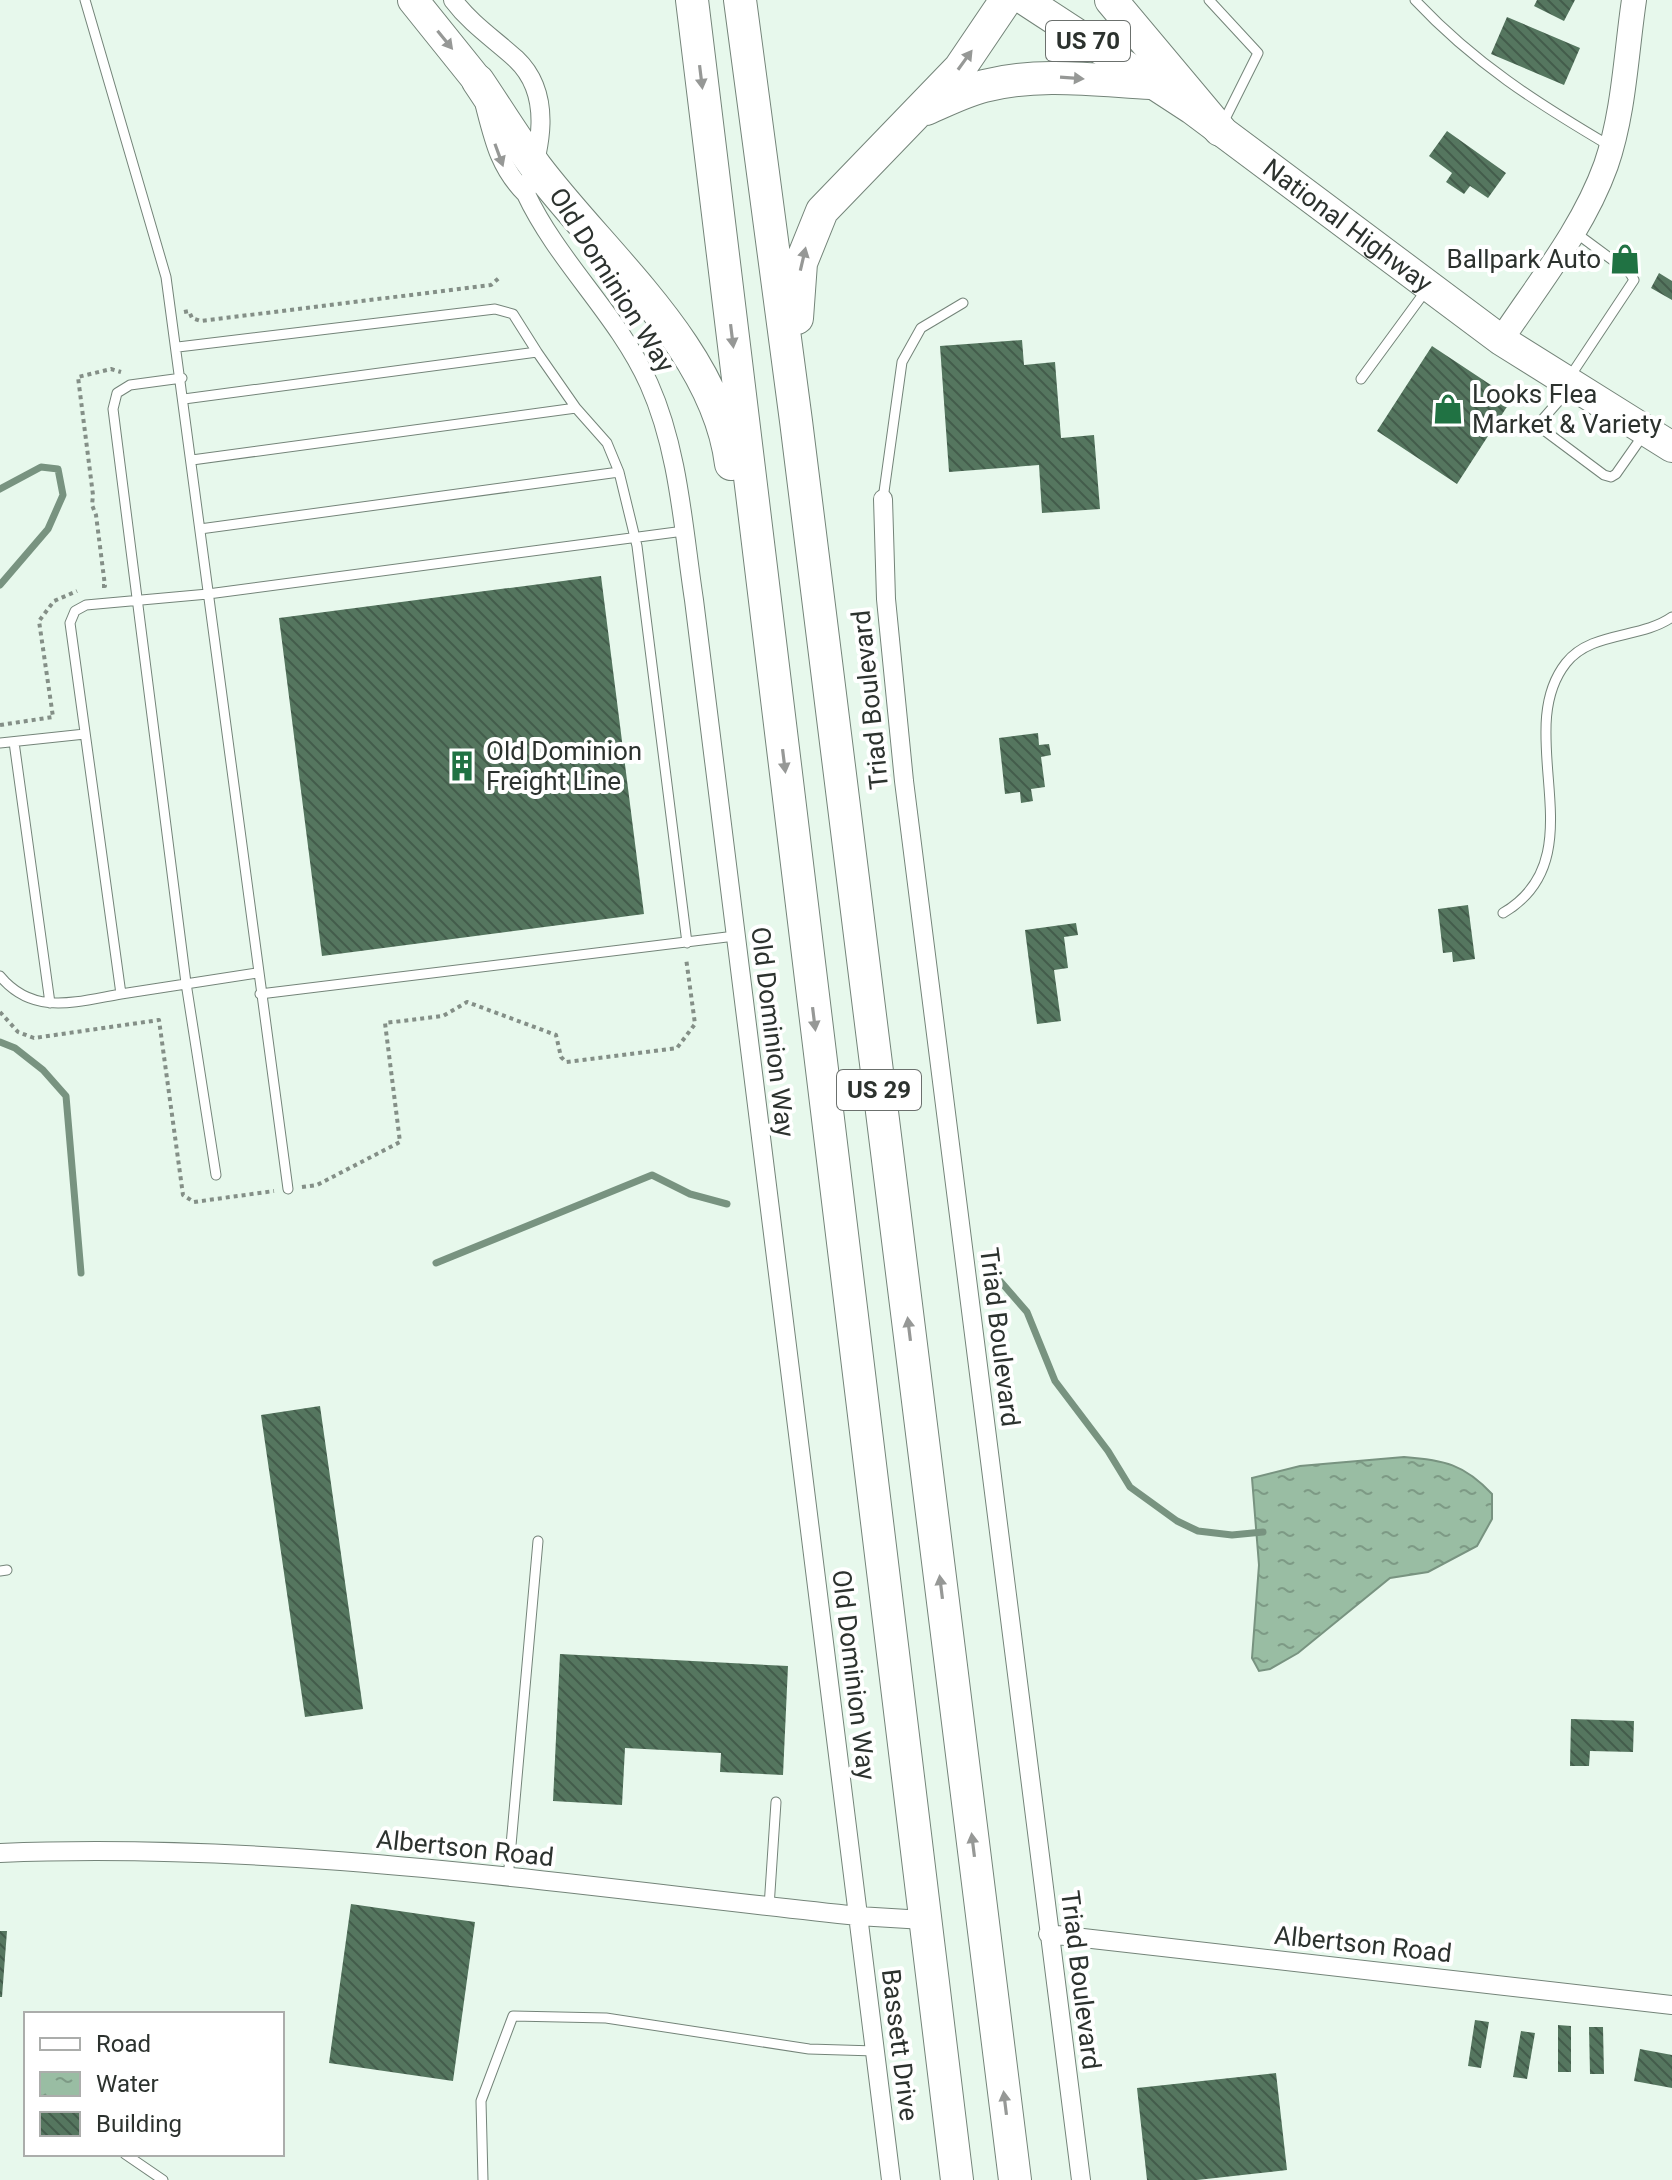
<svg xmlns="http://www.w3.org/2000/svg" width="1672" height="2180" font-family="Roboto,sans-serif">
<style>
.water{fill:url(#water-ripples);stroke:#789380;stroke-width:2}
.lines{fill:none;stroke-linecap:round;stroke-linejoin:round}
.stream{stroke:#789380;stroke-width:7}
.building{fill:url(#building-back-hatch)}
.service-casing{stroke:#748479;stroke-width:11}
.minor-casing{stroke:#748479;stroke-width:20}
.tertiary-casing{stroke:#748479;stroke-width:26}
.primary-casing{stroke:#748479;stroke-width:32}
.trunk-casing{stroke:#748479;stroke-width:34}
.path{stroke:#848f87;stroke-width:4;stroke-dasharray:4 4;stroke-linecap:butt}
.service{stroke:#fff;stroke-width:9}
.minor{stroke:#fff;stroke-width:18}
.tertiary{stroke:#fff;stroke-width:24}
.primary{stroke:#fff;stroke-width:30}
.trunk{stroke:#fff;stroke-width:32}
.oneway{fill:#969896}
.labels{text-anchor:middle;stroke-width:8;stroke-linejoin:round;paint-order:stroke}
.shield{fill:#fff;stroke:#6b706d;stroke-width:2}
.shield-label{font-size:24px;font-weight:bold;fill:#2c322e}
.street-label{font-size:26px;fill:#2c322e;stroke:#fff}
.poi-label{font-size:26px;fill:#2c322e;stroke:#fff;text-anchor:start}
</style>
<defs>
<pattern id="water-ripples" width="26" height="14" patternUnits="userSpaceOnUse" patternTransform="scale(2)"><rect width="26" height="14" fill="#99bda3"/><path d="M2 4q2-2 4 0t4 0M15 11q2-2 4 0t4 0" fill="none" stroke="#7d9a85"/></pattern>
<pattern id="building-back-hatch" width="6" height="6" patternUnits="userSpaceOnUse" patternTransform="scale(2)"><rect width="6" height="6" fill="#55765f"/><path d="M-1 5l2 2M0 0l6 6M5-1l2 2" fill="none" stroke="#435c4b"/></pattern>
</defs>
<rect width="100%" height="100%" fill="#e7f8ec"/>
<path class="water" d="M1404,1457c40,3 60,7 88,37v25l-15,27 -49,26 -38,6 -92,75 -28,16 -11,2 -7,-13 7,-93 -7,-87 48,-12z"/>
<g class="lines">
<path class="stream" d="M0,489l41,-22 17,2 5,26 -15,34 -48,56
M0,1042l15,6 28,22 23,26 15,177
M436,1263l216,-88 38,19 37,10
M994,1274l33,38 28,69 53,70 22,36 47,34 21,10 34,4 31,-3"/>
</g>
<path class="building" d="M1537,0h38l-11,21 -30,-15z
M1507,17l73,31 -16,37 -73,-31z
M1447,131l59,42 -18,25 -18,-12 -6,8 -18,-12 6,-9 -23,-17z
M1659,273l13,8v19l-21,-12z
M1022,340l2,25 31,-3 6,76 33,-3 6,74 -58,4 -3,-48 -90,7 -9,-126z
M1432,346l80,53 -55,85 -80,-53z
M601,576l43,338 -322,42 -43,-338z
M1038,733l1,12 10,-1 2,11 -10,2 4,30 -14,2 2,12 -12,2 -1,-11 -15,2 -6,-56z
M1468,905l7,54 -22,3 -1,-10 -9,1 -5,-44z
M1076,923l2,12 -14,2 4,31 -14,2 7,51 -24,3 -12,-94z
M320,1406l43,303 -58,8 -44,-302z
M560,1654l228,12 -5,109 -63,-3 1,-19 -96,-5 -3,57 -69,-4z
M1571,1719l63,2 -1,31 -43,-1 -1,15h-19z
M351,1904l124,18 -22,159 -124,-18z
M0,1931h7l-5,66h-2z
M1475,2020l14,2 -8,46 -13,-2z
M1558,2025l13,1v46h-13z
M1589,2027h14l1,47h-14z
M1521,2031l14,2 -8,46 -14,-2z
M1640,2049l32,6v33l-38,-7z
M1276,2073l11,97 -90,10h-50l-10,-92z"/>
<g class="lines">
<g class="service-casing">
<path id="service" d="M85,0l81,277 122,912
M1209,0l49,53 -36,72
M1415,0c59,63 122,103 195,146
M178,347l317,-38 18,5 24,38
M182,378l-52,7 -13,8 -4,16 73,574 30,192
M1569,378l65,-98 -4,-7 -54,-40
M1361,379l66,-90
M1571,387l-29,33 -1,8 63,47 7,2 5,-3 28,-40
M184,399l353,-47 39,56
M192,460l384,-52 31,35 12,29 18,74 50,397
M883,499l19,-137 19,-34 42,-25
M200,529l419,-57
M14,742l36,261
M0,743l85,-9
M1503,913c96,-56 7,-179 63,-250 25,-32 75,-24 106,-46
M257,973l-136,21 -51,-371 5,-12 11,-6 122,-11 476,-63
M0,976c33,40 75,26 121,18
M260,994l475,-58
M0,1571l7,-1
M508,1879l30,-338
M769,1907l7,-105
M125,2154l38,26
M483,2180l-2,-79 32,-85 93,2 203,31 66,2"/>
</g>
<g class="minor-casing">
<path id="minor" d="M453,0c18,24 41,39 63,59 38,36 24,91 10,135 -26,-26 -32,-53 -41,-88
M526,194c32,68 92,121 123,190 30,67 34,144 45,216l197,1580
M883,499l3,100 18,182 177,1399
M0,1853c287,-12 573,33 858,63l66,4
M1048,1934l624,71"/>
</g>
<g class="tertiary-casing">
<path id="tertiary" d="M1501,340c37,-56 82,-111 105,-175 18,-52 20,-111 28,-165"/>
</g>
<g class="primary-casing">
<g id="primary">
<path d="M413,0l65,81"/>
<path id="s1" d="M1025,0l167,109 309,231 171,107"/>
</g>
</g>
<g class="trunk-casing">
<path id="trunk" d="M692,0l265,2180
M740,0l56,421 219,1759
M1111,0l109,130
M478,81c19,28 37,58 58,86 67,89 181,182 195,297
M926,109c19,-8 38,-18 58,-23 55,-14 111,-6 167,-3
M797,318l4,-55 21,-52 138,-143 46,-68"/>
</g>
<path class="path" d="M184,312l5,-1 3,7 9,3 290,-36 9,-8
M102,586h3l-9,-71 -4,-10 1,-10 -15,-118 33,-8 10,3
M0,725l53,-8 -14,-96 15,-20 23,-10
M0,1012l18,20 16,6 125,-18 24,175 11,7 80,-11
M302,1187l15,-2 83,-43 -15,-119 58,-7 24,-14 89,33 5,22 5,5 111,-14 18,-24 -9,-66"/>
<use href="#service" class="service"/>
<use href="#minor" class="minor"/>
<use href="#tertiary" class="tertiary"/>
<use href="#primary" class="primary"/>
<use href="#trunk" class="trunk"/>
</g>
<defs><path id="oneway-solid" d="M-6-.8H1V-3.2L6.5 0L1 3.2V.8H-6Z" transform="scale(2)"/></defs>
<g class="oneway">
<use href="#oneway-solid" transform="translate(445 40) rotate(51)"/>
<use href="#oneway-solid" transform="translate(965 60) rotate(-54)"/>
<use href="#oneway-solid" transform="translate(701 77) rotate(83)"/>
<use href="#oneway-solid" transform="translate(1072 78) rotate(4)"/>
<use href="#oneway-solid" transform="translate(499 155) rotate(70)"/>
<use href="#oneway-solid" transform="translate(803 259) rotate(-77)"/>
<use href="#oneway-solid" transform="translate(732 336) rotate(83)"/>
<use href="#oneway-solid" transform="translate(784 761) rotate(83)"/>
<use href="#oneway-solid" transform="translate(814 1019) rotate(83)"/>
<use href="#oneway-solid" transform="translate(909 1329) rotate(-97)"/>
<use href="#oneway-solid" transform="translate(941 1587) rotate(-97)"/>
<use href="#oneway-solid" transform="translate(973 1845) rotate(-97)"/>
<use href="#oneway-solid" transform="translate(1005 2103) rotate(-97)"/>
</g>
<defs>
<g id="shop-bare" transform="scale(2.4)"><path d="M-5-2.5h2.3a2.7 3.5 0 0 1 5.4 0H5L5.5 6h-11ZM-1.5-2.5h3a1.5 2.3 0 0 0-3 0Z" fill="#207243" stroke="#fff" stroke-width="2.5" paint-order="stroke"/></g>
<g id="building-bare" transform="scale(2.4)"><path d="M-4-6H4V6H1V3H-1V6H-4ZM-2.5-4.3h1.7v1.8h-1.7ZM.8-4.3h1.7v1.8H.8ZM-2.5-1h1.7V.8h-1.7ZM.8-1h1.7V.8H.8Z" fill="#207243" stroke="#fff" stroke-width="2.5" paint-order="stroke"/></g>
</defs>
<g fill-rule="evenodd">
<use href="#shop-bare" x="1625" y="259"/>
<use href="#shop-bare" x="1448" y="409"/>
<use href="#building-bare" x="462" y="766"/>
</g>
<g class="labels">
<g class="shield">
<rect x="1046" y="21" width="84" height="40" rx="6"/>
<rect x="837" y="1070" width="84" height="40" rx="6"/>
</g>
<g class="shield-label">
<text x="1088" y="49">US 70</text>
<text x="879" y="1098">US 29</text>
</g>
<g class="street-label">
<text dy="9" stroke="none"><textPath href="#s1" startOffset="394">National Highway</textPath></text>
<text transform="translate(612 280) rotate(58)" y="9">Old Dominion Way</text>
<text transform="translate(870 700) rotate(-96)" y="9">Triad Boulevard</text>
<text transform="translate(773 1032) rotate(83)" y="9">Old Dominion Way</text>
<text transform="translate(1000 1337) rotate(83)" y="9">Triad Boulevard</text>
<text transform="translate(854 1675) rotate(83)" y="9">Old Dominion Way</text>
<text transform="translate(465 1848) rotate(6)" y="9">Albertson Road</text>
<text transform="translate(1363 1944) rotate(6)" y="9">Albertson Road</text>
<text transform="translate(1081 1980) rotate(83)" y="9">Triad Boulevard</text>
<text transform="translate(900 2045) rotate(83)" y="9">Bassett Drive</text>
</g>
<g class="poi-label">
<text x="1601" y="268" text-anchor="end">Ballpark Auto</text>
<text x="1472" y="403">Looks Flea<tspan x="1472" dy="30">Market &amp; Variety</tspan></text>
<text x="486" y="760">Old Dominion<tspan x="486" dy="30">Freight Line</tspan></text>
</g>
</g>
<rect x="24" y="2012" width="260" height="144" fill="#ffffff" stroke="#abadab" stroke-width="2"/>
<rect x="40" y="2038" width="40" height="12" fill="#ffffff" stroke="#abadab" stroke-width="2"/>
<text x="96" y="2052" font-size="24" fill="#2c322e">Road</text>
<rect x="40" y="2072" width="40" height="24" fill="url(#water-ripples)" stroke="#abadab" stroke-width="2"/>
<text x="96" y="2092" font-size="24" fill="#2c322e">Water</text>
<rect x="40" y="2112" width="40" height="24" fill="url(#building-back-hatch)" stroke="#abadab" stroke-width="2"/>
<text x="96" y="2132" font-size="24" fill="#2c322e">Building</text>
</svg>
